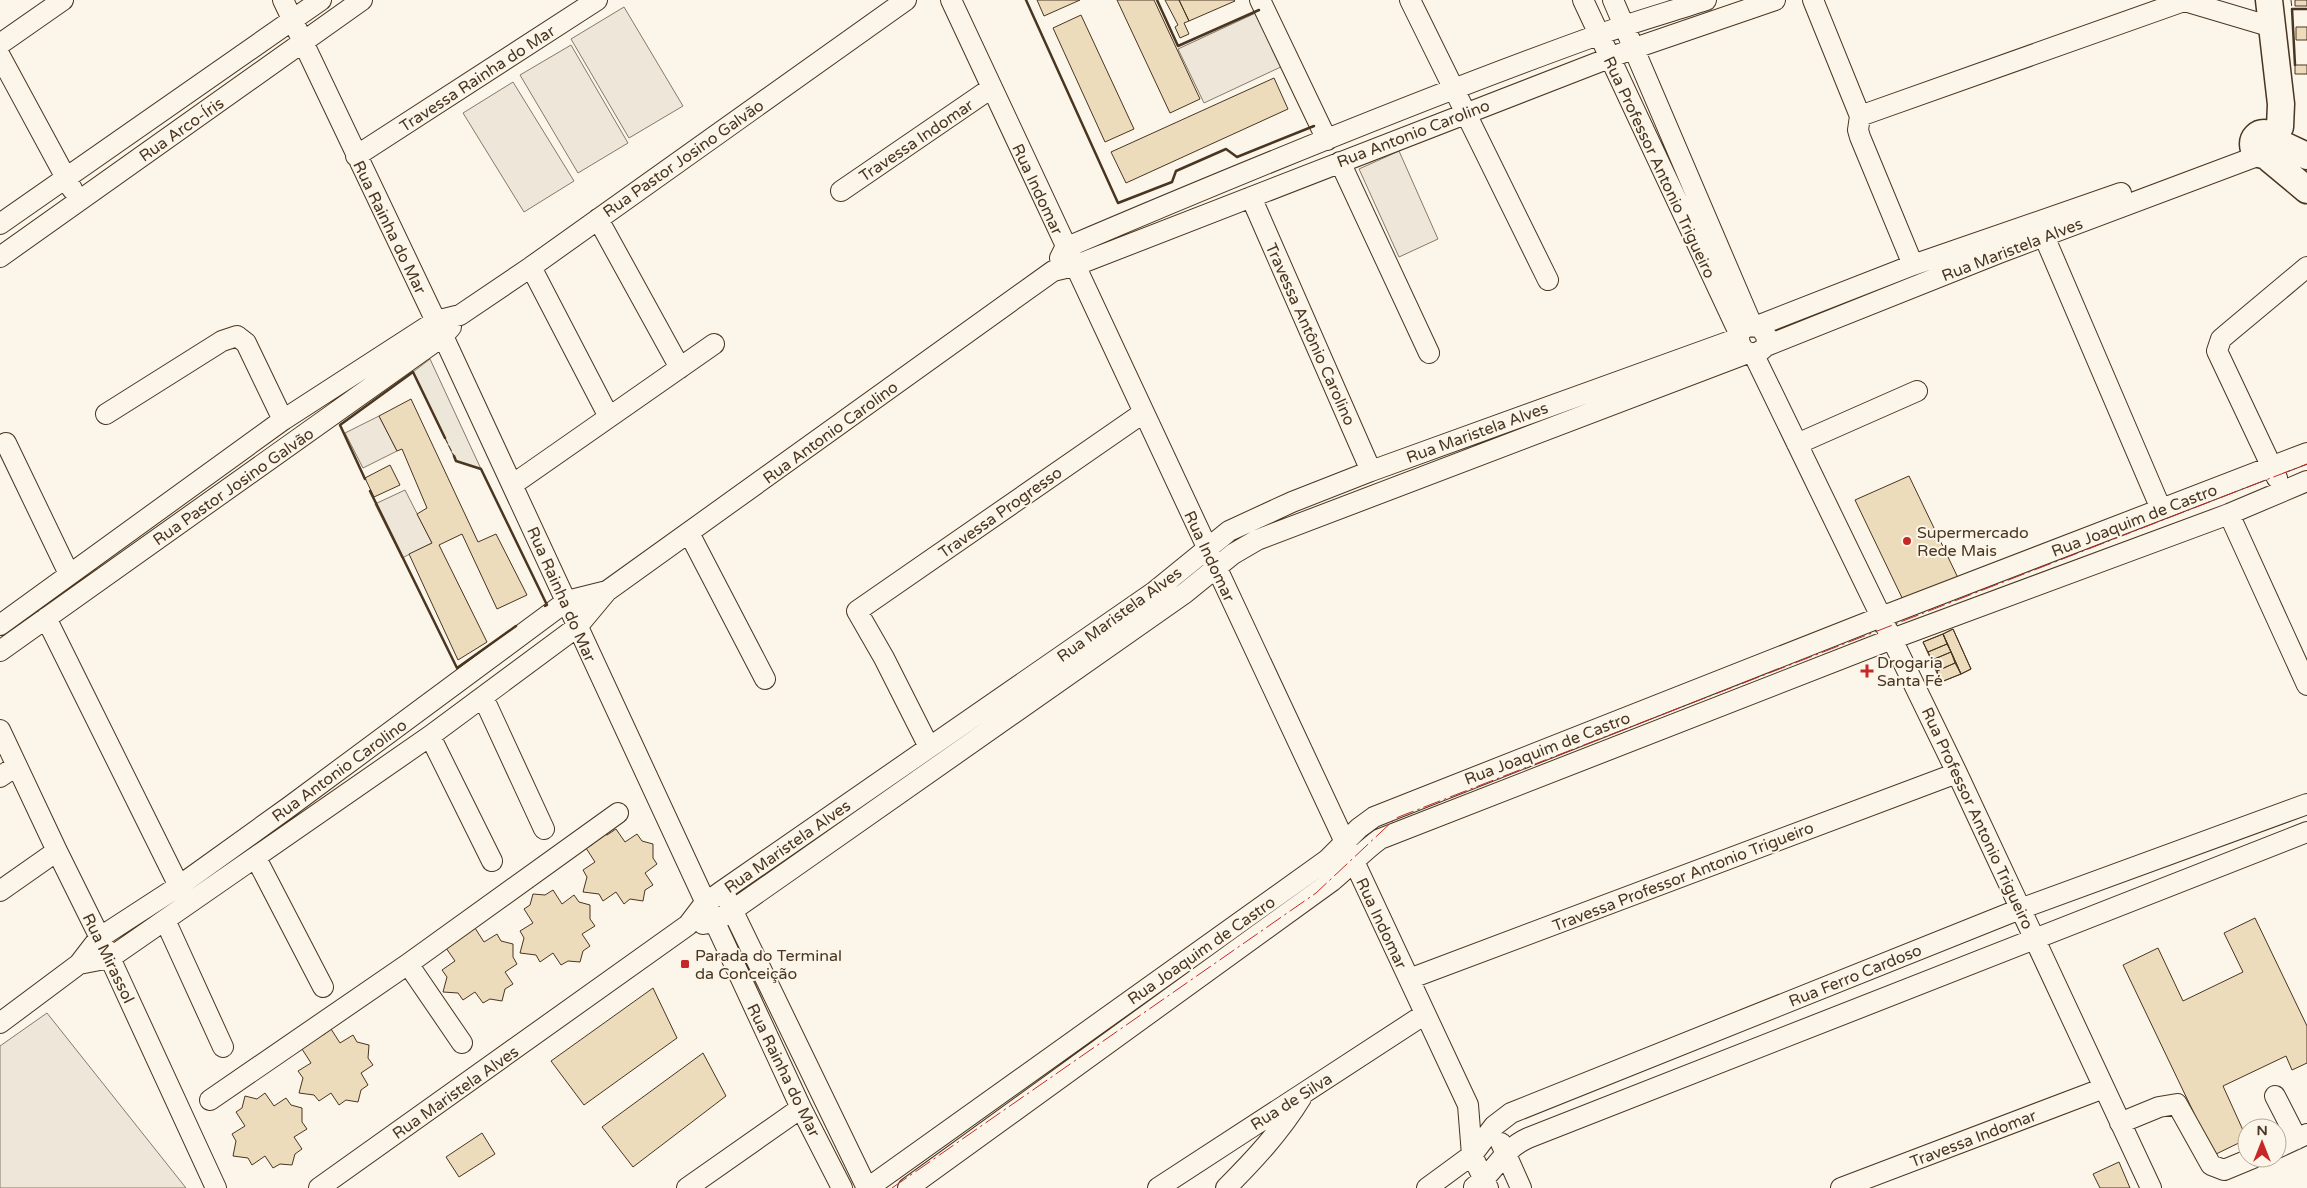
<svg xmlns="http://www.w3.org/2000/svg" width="2307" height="1188" font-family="'Varela Round',sans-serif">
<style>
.green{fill:#ede6d9;stroke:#887966}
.parking{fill:#ede7d9;stroke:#887966}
.building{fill:#ecdcbc;stroke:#4a3520}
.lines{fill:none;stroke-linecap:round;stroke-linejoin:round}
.minor-casing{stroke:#4a3520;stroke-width:22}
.major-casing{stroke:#4a3520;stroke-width:29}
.minor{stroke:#fbf6e9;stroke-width:20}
.major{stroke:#fbf6e9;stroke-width:26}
.fence{stroke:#4a3520;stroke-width:1;stroke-dasharray:6 2.5;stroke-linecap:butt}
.wall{stroke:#4a3520;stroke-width:2.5}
.power{stroke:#c62828;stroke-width:1;stroke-dasharray:18 4 2.5 4;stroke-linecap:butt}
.poi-dot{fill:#c62828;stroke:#fbf6e9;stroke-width:2}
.labels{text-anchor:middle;stroke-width:4;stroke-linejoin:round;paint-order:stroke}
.street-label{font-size:16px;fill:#4a3520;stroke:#fbf6e9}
.poi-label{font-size:16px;fill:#4a3520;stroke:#fbf6e9;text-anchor:start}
</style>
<rect width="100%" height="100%" fill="#fbf6e9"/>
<path class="green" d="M624,7l59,99 -54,32 -58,-99z
M1260,11l25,54 -81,38 -26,-54z
M571,45l57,98 -50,30 -58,-98z
M513,82l61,99 -50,31 -61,-99z
M1399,151l39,88 -39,18 -40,-88z
M379,416l18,35 -34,17 -18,-35z
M405,490l27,53 -30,15 -27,-54z
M47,1013l139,175h-186v-142z"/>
<path class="parking" d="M430,359l51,110 -25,-8 -43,-89z"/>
<path class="building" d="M1037,0h43l-36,16z
M1117,0h37l46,99 -30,14z
M1165,0h14l10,21 -5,2 5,11 -9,4 -5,-11 3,-2z
M1179,0h55l1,1 -46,20z
M2295,0h12v6h-12z
M1081,15l53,114 -29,13 -52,-114z
M2296,27h11v13h-11z
M2295,65h12v9h-12z
M1274,78l14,31 -162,74 -15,-31z
M411,399l67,143 18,-8 31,61 -30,14 -35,-75 -23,11 48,97 -29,18 -49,-106 23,-11 -15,-29 10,-6 -25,-59 -5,2 -18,-35z
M390,465l10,20 -26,12 -9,-19z
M1909,476l51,106 -54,24 -51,-106z
M1953,629l18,40 -10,5 -18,-40z
M1953,629l18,40 -10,5 -18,-40z
M1943,634l18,40 -20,8 -18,-40z
M1943,634l4,10 -19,8 -5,-10z
M1947,644l4,8 -19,8 -4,-8z
M1951,652l4,11 -18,8 -5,-11z
M1955,663l6,11 -20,8 -4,-11z
M616,829l9,13 12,-8 5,7 11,3v14l4,6 -12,9 8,12 -8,5 -2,11 -13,-2 -6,5 -8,-12 -13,9 -4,-7 -16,-2 4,-15 -4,-7 12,-8 -9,-14 7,-4 2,-12 12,3z
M553,890l9,14 12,-9 5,7 11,3v14l5,7 -13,8 8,12 -7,5 -3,11 -12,-1 -7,4 -8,-12 -13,9 -4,-7 -16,-2 4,-15 -4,-7 13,-8 -9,-14 6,-4 3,-11 12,1z
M2255,918l52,108v37l-15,7 -6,-14 -63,30 24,53 -33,16 -91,-190 35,-17 25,53 60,-29 -19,-39z
M475,928l9,14 13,-8 4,7 12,3v13l4,7 -12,8 8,12 -8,5 -3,12 -12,-2 -7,4 -8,-11 -12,8 -5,-7 -15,-1 4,-15 -5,-7 13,-9 -9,-13z
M653,988l24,50 -93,67 -33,-44z
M331,1029l9,14 13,-8 4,7 12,3 -1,13 5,7 -12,8 7,12 -7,5 -3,12 -12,-2 -7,5 -8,-12 -12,8 -5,-6 -15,-2 4,-15 -5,-7 13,-8 -9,-14 9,-16 12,2z
M703,1053l23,43 -93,71 -31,-40z
M265,1093l9,13 12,-8 5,7 11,3v14l5,7 -13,8 8,12 -7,5 -3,11 -12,-1 -7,4 -8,-12 -13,9 -4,-7 -15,-2 3,-15 -4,-7 13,-8 -9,-14 6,-4 3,-12 12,3z
M482,1133l13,21 -36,23 -13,-20z
M2119,1162l11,26h-30l-7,-14z"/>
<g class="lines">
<g class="minor-casing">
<path id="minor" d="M283,0l160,336 358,772 41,80
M951,0l517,1105 4,50 16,33
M1260,0l67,140
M1410,0l138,280
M1583,0l156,333
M1613,0l139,325
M1813,0l47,116 -2,14 2,7 53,128
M2181,0l91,27
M0,44l63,-44
M0,56l72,133
M1860,116l324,-115
M356,156l241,-156
M1340,162l89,191
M841,191l149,-102
M1251,197l120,274
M598,219l82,149
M0,224l321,-224
M2044,236l117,273
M0,257l362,-257
M1060,258l5,-10c176,-75 353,-148 533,-213 35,-13 72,-23 108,-35
M531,267l78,150
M1757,326l156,-61 208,-72
M1766,346l1,-9 -7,-10 -13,-1 -8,7c-1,13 5,22 19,20l8,-7 233,-93 261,-98
M1753,353l204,420 194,415
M106,414l116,-73 15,-5 9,7 37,77
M6,443l63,131
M1797,444l120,-53
M2277,478l-60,-127 4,-12 7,-6 79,-66
M512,485l202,-141
M2229,514l78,171
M689,533l76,146
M46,618l133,268
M0,625l283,-205 153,-99 24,-6 71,-48 375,-267
M0,651l443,-315 8,-9
M483,697l61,132
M0,730l57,121 53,107 106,230
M430,736l62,125
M929,747l-45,-89 -27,-47 286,-198
M0,777l16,-11
M256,858l67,129
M0,891l57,-40
M726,897l141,291
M165,920l58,127
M703,924l11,-2 19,-12 452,-317 48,-39 24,-14 491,-187
M79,964l31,-6 320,-222 147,-109 30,-36 446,-320 21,-5 561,-218 140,-48
M408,964l54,79
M1409,979l548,-206
M0,1023l79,-59 20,-26 80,-52 110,-79 278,-206 40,-10
M2275,1096l22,43
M210,1100l198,-136 210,-151
M2120,1123l39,-16 18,-3 34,61 13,5 29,-12
M1501,1143l20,45
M2277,1148l30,-14
M1474,1187c23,-16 26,-36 54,-49l779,-306
M319,1188l369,-263 16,-21 18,-13 432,-299 75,-61 63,-29 79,-31 368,-133
M687,1188l114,-80
M868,1188l459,-328 32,-32 15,-11 507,-200 426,-164
M908,1188l424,-307c17,-14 31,-30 48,-42l512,-200 337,-125 78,-33
M1158,1188l267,-174
M1226,1188c28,-28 54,-56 75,-90
M1427,1188l45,-33 22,-29 17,-13 509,-204 287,-105
M1841,1188l263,-100"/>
</g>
<g class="major-casing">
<path id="major" d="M2269,0l12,104 -1,23 -7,11
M2253 144a11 11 0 1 1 22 0a11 11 0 1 1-22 0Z
M2275,141l32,15
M2265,155l42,35"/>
</g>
<use href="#minor" class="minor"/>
<use href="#major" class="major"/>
<path class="fence" d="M2291,0l1,9
M445,438l9,18"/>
<path class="wall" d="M1026,0l92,203 54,-21 4,-11 50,-22 11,8 77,-31
M1157,0l21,46 81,-36
M2295,65l-3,-56h15
M454,456l2,5 25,8 66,136 -2,1
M365,479l-25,-54 73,-53 32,66
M370,491l87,177 59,-42"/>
<path class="power" d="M892,1188l424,-295 80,-75 911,-354"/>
</g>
<g class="poi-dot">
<circle cx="1907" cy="541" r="5"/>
<path d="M1864.5 663.5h5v5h5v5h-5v5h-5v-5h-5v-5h5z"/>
<rect x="680" y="959" width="10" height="10" rx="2.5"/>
</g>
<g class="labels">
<g class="street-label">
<text transform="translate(477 78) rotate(-33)" y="6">Travessa Rainha do Mar</text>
<text transform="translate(181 129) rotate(-35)" y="6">Rua Arco-Íris</text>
<text transform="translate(1413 133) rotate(-21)" y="6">Rua Antonio Carolino</text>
<text transform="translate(916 140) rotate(-34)" y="6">Travessa Indomar</text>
<text transform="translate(683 158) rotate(-35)" y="6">Rua Pastor Josino Galvão</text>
<text transform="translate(1660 167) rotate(65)" y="6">Rua Professor Antonio Trigueiro</text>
<text transform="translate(1038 189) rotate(65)" y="6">Rua Indomar</text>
<text transform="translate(390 227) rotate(64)" y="6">Rua Rainha do Mar</text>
<text transform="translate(2012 249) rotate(-21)" y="6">Rua Maristela Alves</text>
<text transform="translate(1311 334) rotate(66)" y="6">Travessa Antônio Carolino</text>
<text transform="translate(830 432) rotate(-36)" y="6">Rua Antonio Carolino</text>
<text transform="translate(1477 432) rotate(-20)" y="6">Rua Maristela Alves</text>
<text transform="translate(233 486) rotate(-35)" y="6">Rua Pastor Josino Galvão</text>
<text transform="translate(1000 512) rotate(-35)" y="6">Travessa Progresso</text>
<text transform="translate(2134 520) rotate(-21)" y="6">Rua Joaquim de Castro</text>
<text transform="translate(1210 556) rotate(65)" y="6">Rua Indomar</text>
<text transform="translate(562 594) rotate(66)" y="6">Rua Rainha do Mar</text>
<text transform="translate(1119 614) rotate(-36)" y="6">Rua Maristela Alves</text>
<text transform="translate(1547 748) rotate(-21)" y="6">Rua Joaquim de Castro</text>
<text transform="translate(339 770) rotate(-36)" y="6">Rua Antonio Carolino</text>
<text transform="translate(1978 818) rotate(65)" y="6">Rua Professor Antonio Trigueiro</text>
<text transform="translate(787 846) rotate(-35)" y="6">Rua Maristela Alves</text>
<text transform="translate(1683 876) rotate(-21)" y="6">Travessa Professor Antonio Trigueiro</text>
<text transform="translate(1382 923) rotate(65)" y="6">Rua Indomar</text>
<text transform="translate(1201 950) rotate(-35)" y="6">Rua Joaquim de Castro</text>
<text transform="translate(109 958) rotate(64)" y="6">Rua Mirassol</text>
<text transform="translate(1855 975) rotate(-22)" y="6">Rua Ferro Cardoso</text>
<text transform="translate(784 1070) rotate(64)" y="6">Rua Rainha do Mar</text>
<text transform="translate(455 1092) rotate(-35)" y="6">Rua Maristela Alves</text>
<text transform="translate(1291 1101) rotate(-32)" y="6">Rua de Silva</text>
<text transform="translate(1973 1138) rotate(-21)" y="6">Travessa Indomar</text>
</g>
<g class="poi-label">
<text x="1917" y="538">Supermercado<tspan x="1917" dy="18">Rede Mais</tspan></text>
<text x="1877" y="668">Drogaria<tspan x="1877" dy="18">Santa Fé</tspan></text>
<text x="695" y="961">Parada do Terminal<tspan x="695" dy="18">da Conceição</tspan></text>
</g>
</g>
<g transform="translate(2262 1143)"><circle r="24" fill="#fbf6e9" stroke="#b4a999"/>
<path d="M0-4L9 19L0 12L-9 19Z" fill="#c62828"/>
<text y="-8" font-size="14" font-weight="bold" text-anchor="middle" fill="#4a3520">N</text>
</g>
</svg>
